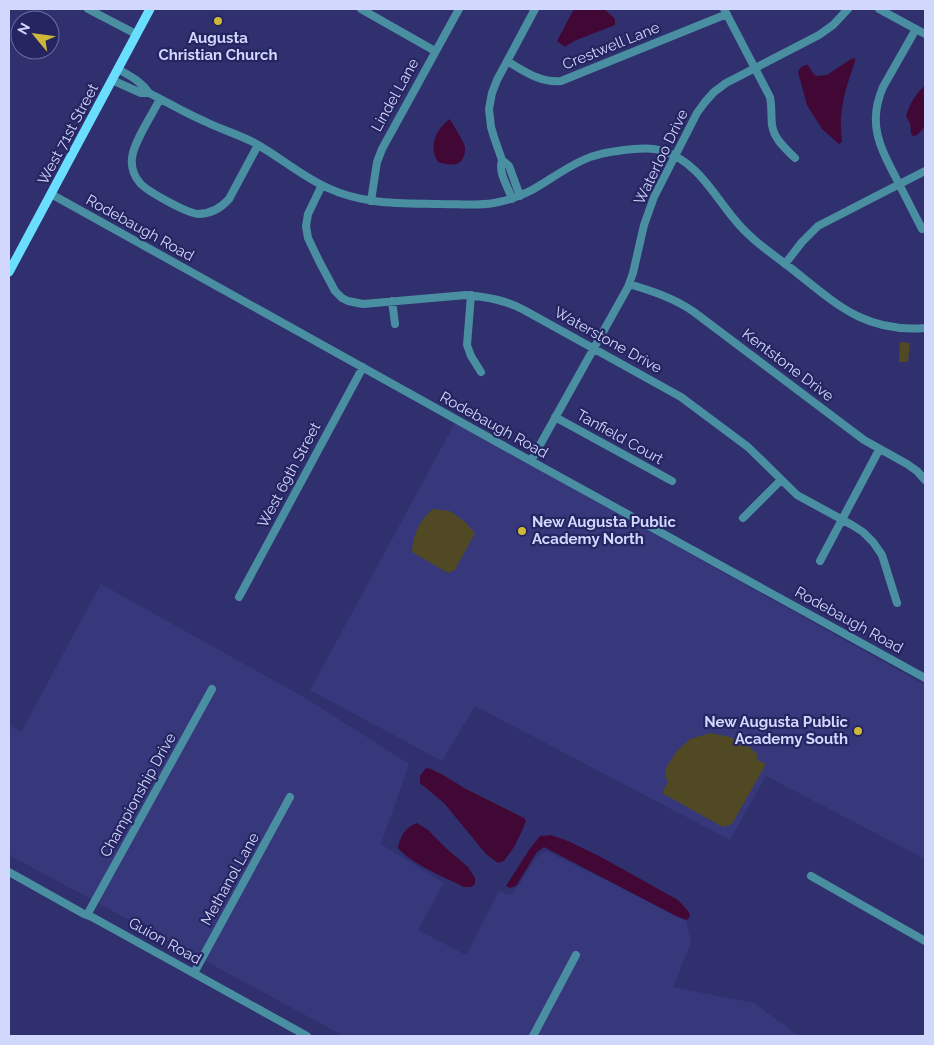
<svg xmlns="http://www.w3.org/2000/svg" width="934" height="1045" font-family="Raleway,sans-serif">
<style>
.built{fill:#37387c}
.green{fill:#504923}
.water{fill:#410835}
.lines{fill:none;stroke-linecap:round;stroke-linejoin:round}
.minor{stroke:#498ea1;stroke-width:8}
.major{stroke:#69defe;stroke-width:9}
.poi-dot{fill:#cfb837;stroke:#252561;stroke-width:2}
.labels{text-anchor:middle;stroke-width:4.5;stroke-linejoin:round;paint-order:stroke}
.poi-label{font-size:15px;font-weight:bold;fill:#d2d7fd;stroke:#252561}
.street-label{font-size:15px;fill:#d2d7fd;stroke:#252561}
</style>
<rect width="100%" height="100%" fill="#2f306d"/>
<path class="built" d="M455,423l470,262v174l-159,-83 -36,64 -255,-134 -33,55 -132,-71z
M101,584l206,115 102,65 -28,80 63,39 -26,47 48,25 33,-64 11,4 6,-6 21,-32 9,-6 66,32 64,33 10,4 5,22 -18,45 81,16 43,32 3,1h-456l-335,-181v-130l12,7z"/>
<path class="green" d="M900,342l10,1 -2,19h-9z
M433,509l17,2 15,11 10,11 -20,37 -7,3 -36,-21c1,-17 7,-32 21,-43z
M711,733c21,4 31,6 46,21v6l9,4 -34,60 -9,3 -61,-34 6,-11 -3,-7 2,-9 10,-15 13,-12z"/>
<path class="water" d="M574,9h30l11,10v6l-41,16 -9,6 -8,-6z
M855,58v4c-10,27 -17,50 -13,80l-3,2 -17,-15 -15,-24 -9,-33c3,-5 4,-7 10,-7l4,7 4,4 11,-1 24,-16z
M925,85v42l-8,8 -4,1 -2,-3 -1,-10 -4,-7c4,-13 10,-22 19,-31z
M450,119c4,8 13,21 15,28 0,2 0,7 -1,8 -3,13 -16,10 -26,7 -10,-16 -2,-33 12,-43z
M426,768l5,1 12,6 23,14 58,29 2,3 -4,10 -8,16 -10,14 -6,2 -12,-9 -42,-51 -24,-20v-7z
M417,823l11,7 19,19 21,18 7,11v6l-4,3h-7c-18,-9 -54,-24 -66,-39 2,-11 7,-21 19,-25z
M551,835l17,6 31,15 79,44 11,12 1,5 -4,3 -10,-4 -132,-69 -7,5 -21,34 -6,2 -4,-2 23,-36 11,-14z"/>
<g class="lines">
<path class="minor" d="M88,9l48,25
M361,9l74,42
M724,9l46,88c2,10 1,19 2,28 2,14 13,23 23,33
M879,9l46,25
M916,29l-33,58c-16,37 -3,60 14,93 8,16 17,33 25,49l3,-2
M507,61c17,10 33,22 54,20l166,-67
M118,69c12,7 23,12 31,24 18,9 36,20 55,28 16,8 33,13 49,21 26,14 48,34 75,46 36,17 75,15 113,16 18,0 36,2 53,-1 13,-2 26,-7 38,-13 16,-9 32,-21 49,-29 14,-7 28,-9 43,-11 13,-1 26,-3 39,1 35,11 50,43 72,69 16,20 38,34 57,49 44,35 73,64 133,59
M112,80l29,13h8
M160,99c-7,14 -27,44 -28,59 -1,9 2,18 8,25 8,9 47,30 58,31 13,0 23,-6 31,-15l29,-54
M502,160c-4,14 6,26 10,39
M322,185l-14,29 -2,12 2,12 11,23 16,30 7,7 6,3 15,3 103,-9c21,2 39,5 58,15l157,87 67,50 49,48 55,30 11,7 10,10 9,13 15,48
M51,194l480,267 394,217
M520,196l-11,-30 -7,-6 -8,-23 -3,-10 -2,-18 3,-16 5,-13 38,-71
M371,201l6,-39 5,-13 77,-140
M785,264l17,-22 16,-16 107,-55
M629,284c23,7 45,14 65,28l170,128 43,24 10,7 8,9
M471,295l-4,50 4,11 10,16
M392,301l3,23
M555,417l117,64
M531,461l97,-174 5,-14 11,-48 10,-28 43,-84 8,-11 9,-10 12,-9 93,-48 14,-10 15,-16
M743,518l38,-38
M820,561l59,-111
M239,597l124,-230
M9,872l75,42 8,3 215,119
M811,876l114,65
M87,915l125,-226
M194,973l96,-176
M533,1036l43,-81"/>
<path class="major" d="M9,272l141,-263"/>
</g>
<g class="poi-dot">
<circle cx="218" cy="21" r="5"/>
<circle cx="522" cy="531" r="5"/>
<circle cx="858" cy="731" r="5"/>
</g>
<g class="labels">
<g class="poi-label">
<text x="218" y="43">Augusta<tspan x="218" dy="17">Christian Church</tspan></text>
<text x="532" y="527" text-anchor="start">New Augusta Public<tspan x="532" dy="17">Academy North</tspan></text>
<text x="848" y="727" text-anchor="end">New Augusta Public<tspan x="848" dy="17">Academy South</tspan></text>
</g>
<g class="street-label">
<text transform="translate(611 46) rotate(-22)" y="5">Crestwell Lane</text>
<text transform="translate(395 95) rotate(-61)" y="5">Lindel Lane</text>
<text transform="translate(68 134) rotate(-62)" y="5">West 71st Street</text>
<text transform="translate(661 157) rotate(-64)" y="5">Waterloo Drive</text>
<text transform="translate(140 228) rotate(29)" y="5">Rodebaugh Road</text>
<text transform="translate(608 340) rotate(29)" y="5">Waterstone Drive</text>
<text transform="translate(788 365) rotate(37)" y="5">Kentstone Drive</text>
<text transform="translate(494 425) rotate(29)" y="5">Rodebaugh Road</text>
<text transform="translate(620 437) rotate(29)" y="5">Tanfield Court</text>
<text transform="translate(289 475) rotate(-62)" y="5">West 69th Street</text>
<text transform="translate(849 620) rotate(29)" y="5">Rodebaugh Road</text>
<text transform="translate(138 795) rotate(-61)" y="5">Championship Drive</text>
<text transform="translate(230 879) rotate(-61)" y="5">Methanol Lane</text>
<text transform="translate(165 941) rotate(29)" y="5">Guion Road</text>
</g>
</g>
<rect width="934" height="1045" fill="none" stroke="#d2d7fd" stroke-width="20"/>
<g transform="translate(35 35) rotate(299)"><circle r="24" fill="#252561" stroke="#6a6c9f"/>
<path d="M0-4L9 19L0 12L-9 19Z" fill="#cfb837"/>
<text y="-8" font-size="14" font-weight="bold" text-anchor="middle" fill="#d2d7fd">N</text>
</g>
</svg>
